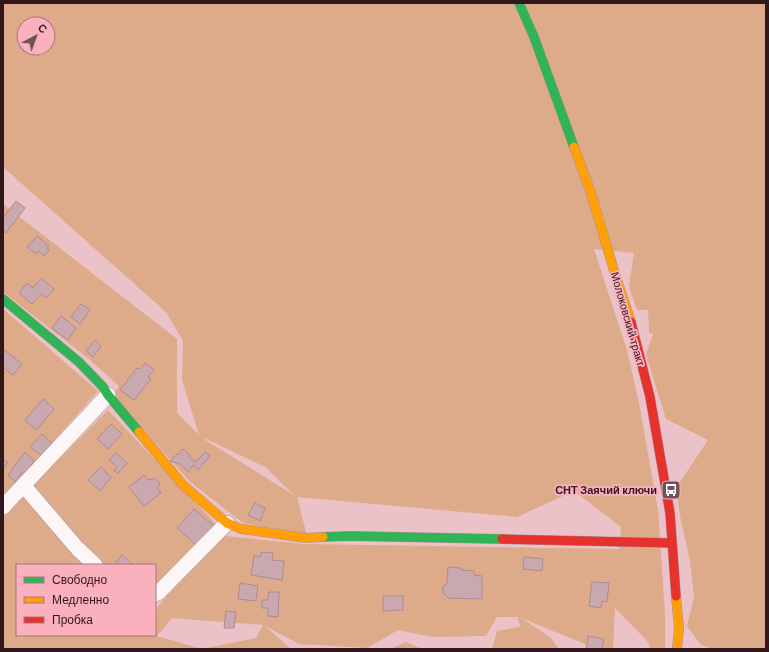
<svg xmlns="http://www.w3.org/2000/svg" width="769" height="652" font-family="'DM Sans',sans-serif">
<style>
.green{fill:#ddab89;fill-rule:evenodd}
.building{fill:#c9a9af;stroke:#aa8c91}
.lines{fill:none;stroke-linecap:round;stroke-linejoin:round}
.street-casing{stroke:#ae8f94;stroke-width:16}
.fast-casing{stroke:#ae8f94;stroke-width:10}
.slow-casing{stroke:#ae8f94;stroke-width:10}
.jam-casing{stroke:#ae8f94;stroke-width:10}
.street{stroke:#fcf6f7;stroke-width:15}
.fast{stroke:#30b455;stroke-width:9}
.slow{stroke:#ff9f0a;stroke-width:9}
.jam{stroke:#e5322d;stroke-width:9}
.labels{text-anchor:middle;stroke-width:3.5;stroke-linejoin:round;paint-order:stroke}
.street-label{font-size:11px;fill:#31161c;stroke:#fbb1bd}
.poi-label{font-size:11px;font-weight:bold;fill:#31161c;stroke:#fbb1bd;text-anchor:end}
</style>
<rect width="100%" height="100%" fill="#eac2c8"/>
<path class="green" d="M3,3h763v646h-53l-12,-4 -14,-19 7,-29 -4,-36 -10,-45 -4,-28 32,-48 -42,-21 -20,-64 7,-21 -4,-1 -1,-23h-11l-8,-23 5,-34 -40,-4 33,101 12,53 19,107 7,104v35h-15l-1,-6 -34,-35 -2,41h-16l-76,-31 29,19 9,12h-67l5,-18 23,-4 -2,-10h-21l-11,19 -54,1 -34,-7 -31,18 -68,-4 -34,-18 26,23h-288v-134l105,-105 108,114 -61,65v-24h-138v70h138v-28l1,2 41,-49 28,-24 80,8 314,5 -1,13 3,-35 -47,-36 -57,26 -220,-20 10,39 -64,-13 -54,-42 -76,-86 6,-9 -30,-27 -86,-67v-88l174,135v74l22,22 -17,-55 1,-39 -17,-29 -163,-145zM24,24h24v24h-24zM204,438l61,29 30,29 -91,-57zM172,618l91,7 -7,13 -54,11 -45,-13z
M3,309l95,82 -91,103 -4,-1z
M406,642l17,7h-33z"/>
<path class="building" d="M16,201l9,7 -19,25 -3,-3v-12z
M37,236l12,10 -2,2 2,2 -5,6 -5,-5 -3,3 -9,-7z
M41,278l13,11 -8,9 -5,-4 -9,10 -13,-11 8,-10 6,5z
M81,304l9,6 -10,14 -9,-7z
M61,316l15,12 -8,12 -16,-12z
M95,340l6,6 -8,11 -7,-6z
M3,349l19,15 -9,11 -10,-8z
M145,363l9,7 -6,7 3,2 -17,21 -14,-10 17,-22 3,1z
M43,399l11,10 -18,21 -11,-10z
M111,424l11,10 -14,15 -11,-10z
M42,434l10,9 -11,12 -11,-8z
M183,449l7,6 -1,2 7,5 9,-10 5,4 -12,14 -5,-5 -5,7 -8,-8 -10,-3 7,-7h2z
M25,452l9,9 -10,13 -2,-2 -7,10 -7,-7z
M116,453l11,10 -9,10 -4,-2 3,-4 -8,-7z
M3,459l5,3 -5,7z
M101,467l10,11 -11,13 -12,-11z
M144,475l4,5 7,-2 5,5 -3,5 4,5 -17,13 -15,-19z
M255,503l10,5 -5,13 -12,-6z
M194,509l20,17 -17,20 -20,-18z
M261,552l12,1 -1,7 12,1 -2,19 -31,-5 3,-19 6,1z
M122,555l11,10h-19z
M524,557l19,2 -1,12 -19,-2z
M448,567l13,1v2l13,1v4l8,1v23l-34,-1 -5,-5v-6l4,-4z
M592,582l17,1 -2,19 -5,-1 -1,7 -12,-2z
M240,583l18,3 -2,15 -18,-2z
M269,592h10l-1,25 -10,-1v-8h-6v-8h6z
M383,596h20v14l-20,1z
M226,611l10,1 -2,16h-10z
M588,636l16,3 -2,10h-16z"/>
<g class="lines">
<g class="street-casing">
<path id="street" d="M24,486l53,62 18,17
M3,507l105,-112
M155,594l3,-1 69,-70"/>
</g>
<g class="fast-casing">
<path id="fast" d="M519,3l15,34 40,110
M3,299l76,63 24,25 5,8 31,37
M323,537l27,-1 152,3"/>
</g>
<g class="slow-casing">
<path id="slow" d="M574,147l17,46 24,81 16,48
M139,432l44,53 44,38 14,6 65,9 17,-1
M676,596l3,32 -2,21"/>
</g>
<g class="jam-casing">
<path id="jam" d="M631,322l19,75 20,116 6,83
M502,539l170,4"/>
</g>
<use href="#street" class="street"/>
<use href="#fast" class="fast"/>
<use href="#slow" class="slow"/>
<use href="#jam" class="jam"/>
</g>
<defs>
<g id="bus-square" transform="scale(1)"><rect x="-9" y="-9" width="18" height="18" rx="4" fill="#725258" stroke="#fbb1bd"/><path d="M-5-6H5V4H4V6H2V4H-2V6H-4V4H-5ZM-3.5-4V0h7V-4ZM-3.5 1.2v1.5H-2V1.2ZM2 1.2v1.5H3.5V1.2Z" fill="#fff"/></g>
</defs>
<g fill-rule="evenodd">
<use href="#bus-square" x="671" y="490"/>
</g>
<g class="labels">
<g class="street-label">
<text transform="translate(628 319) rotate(74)" y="4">Молоковский тракт</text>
</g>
<g class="poi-label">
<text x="657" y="494">СНТ Заячий ключи</text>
</g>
</g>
<rect width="769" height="652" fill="none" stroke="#31161c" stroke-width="8"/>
<rect x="16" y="564" width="140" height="72" fill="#fbb1bd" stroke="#aa737d"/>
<rect x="24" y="577" width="20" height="6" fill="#30b455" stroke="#aa737d"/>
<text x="52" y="584" font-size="12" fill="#31161c">Свободно</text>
<rect x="24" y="597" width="20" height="6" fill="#ff9f0a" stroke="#aa737d"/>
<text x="52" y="604" font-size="12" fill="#31161c">Медленно</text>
<rect x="24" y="617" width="20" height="6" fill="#e5322d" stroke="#aa737d"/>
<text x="52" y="624" font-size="12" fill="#31161c">Пробка</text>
<g transform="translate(36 36) rotate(41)"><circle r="19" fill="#fbb1bd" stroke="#aa737d"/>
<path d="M0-3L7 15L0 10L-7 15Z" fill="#725258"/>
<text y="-6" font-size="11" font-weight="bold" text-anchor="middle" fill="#31161c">С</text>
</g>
</svg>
